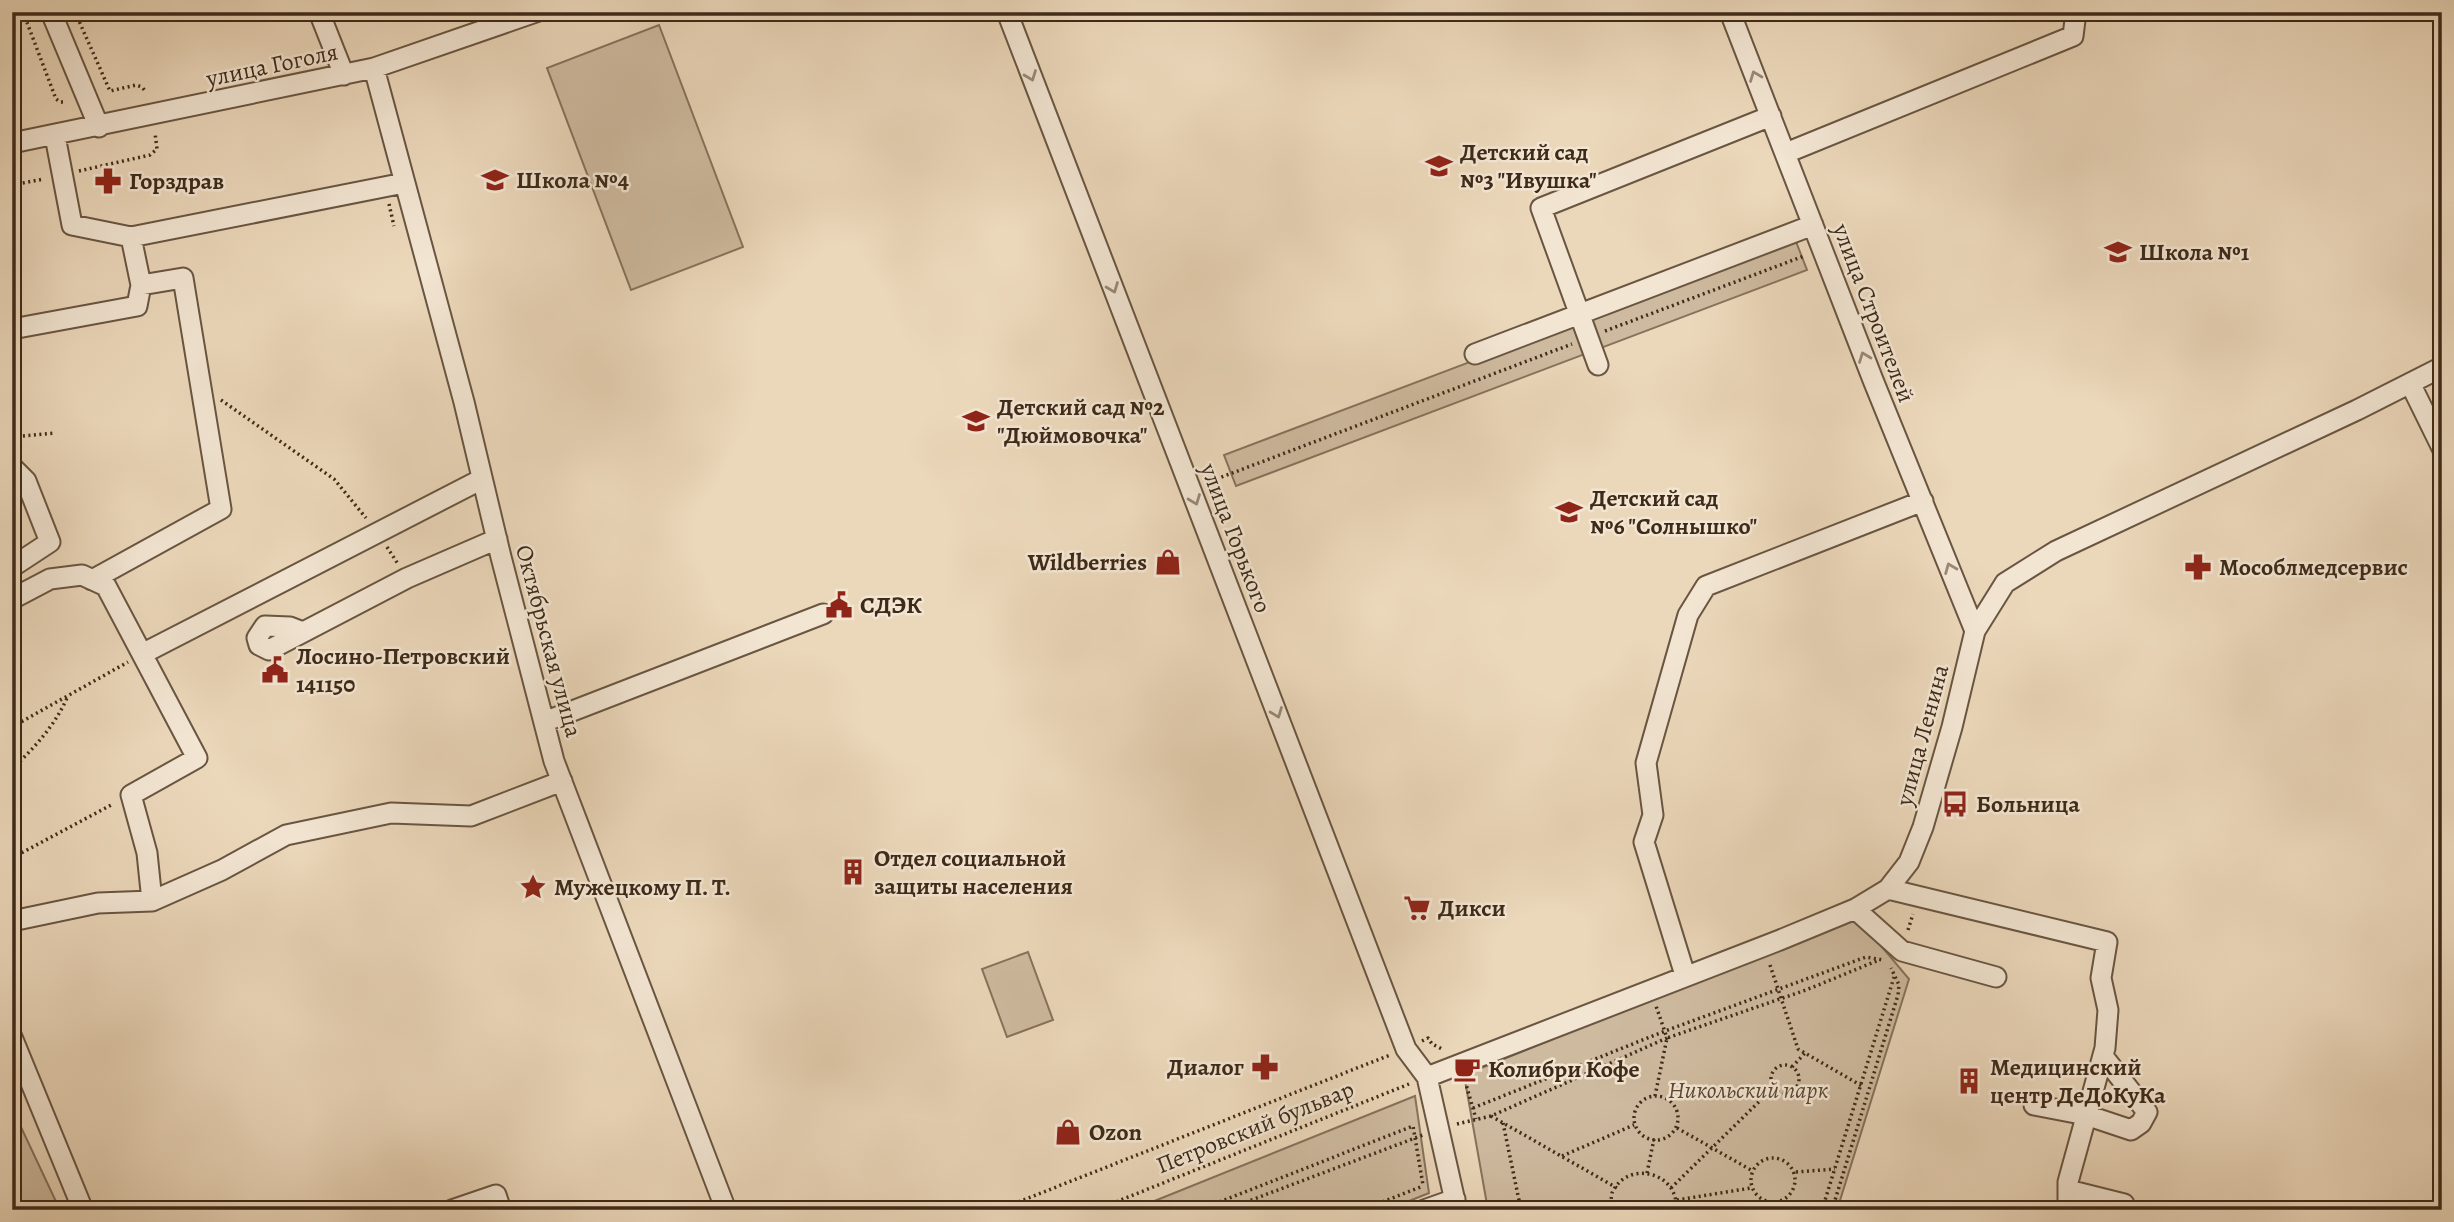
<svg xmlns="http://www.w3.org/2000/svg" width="2454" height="1222" font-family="Alegreya,serif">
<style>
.green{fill:#ceba9f;stroke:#86725c;stroke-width:2}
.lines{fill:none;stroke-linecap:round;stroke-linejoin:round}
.minor-casing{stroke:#695541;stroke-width:23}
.path{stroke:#3e2a19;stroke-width:3.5;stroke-dasharray:2 3.5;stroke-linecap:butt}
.minor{stroke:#f2e5d2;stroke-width:19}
.oneway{stroke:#988876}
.labels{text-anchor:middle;stroke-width:5;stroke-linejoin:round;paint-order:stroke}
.street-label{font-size:24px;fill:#3e2a19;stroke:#f2e5d2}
.poi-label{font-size:24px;font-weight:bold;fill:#3e2a19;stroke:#f2e5d2;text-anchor:start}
.park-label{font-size:24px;font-style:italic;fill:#5b4734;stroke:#f2e5d2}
</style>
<rect width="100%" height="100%" fill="#ebd7ba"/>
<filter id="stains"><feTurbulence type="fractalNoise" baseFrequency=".00286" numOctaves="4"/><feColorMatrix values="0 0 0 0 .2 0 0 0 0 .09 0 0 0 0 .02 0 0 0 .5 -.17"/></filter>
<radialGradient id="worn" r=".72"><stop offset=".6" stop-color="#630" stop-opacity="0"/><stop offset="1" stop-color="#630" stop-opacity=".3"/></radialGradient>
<path class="green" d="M659,25l84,222 -112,43 -84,-222z
M1795,239l12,31 -571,216 -12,-31z
M1856,916l53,63 -72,231h-349l-24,-135z
M1028,952l25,68 -46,17 -25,-68z
M1415,1096l14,97 -42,17h-255z
M12,1108l48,102h-48z"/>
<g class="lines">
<g class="minor-casing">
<path id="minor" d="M51,12l48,115
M319,12l25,63
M1007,12l399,1037 21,28 30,133
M1730,12l143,368 102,251
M374,68l90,334 37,155 53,204 172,449
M55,136l17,89 59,12 10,48 42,-7 38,231 -129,71
M12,143l362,-75 162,-56
M1786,153l287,-117 3,-24
M131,237l273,-54
M12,329l125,-23 4,-21
M1475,354l338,-129
M1598,365l-57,-157 230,-92
M2410,383l32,65
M12,467l14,14 24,61 -38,25
M12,599l38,-20 32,-4 24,11 36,68 340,-175
M303,632l-13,-5 -25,-1 -8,12 2,7 10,5 138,-72 90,-39
M142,654l55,104 -66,37 16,58 5,48
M544,722l279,-108
M1888,889l219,53 -6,36 7,32 -3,38 -37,134v28
M1855,909l47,42 94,26
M12,921l86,-18 54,-2 70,-31 64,-35 105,-22 80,3 91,-35
M1685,975l-41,-133 9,-27 -7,-52 42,-148 18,-29 217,-85
M12,1037l71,173
M1427,1077l353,-137 75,-31 33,-20 21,-27 14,-35 29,-100 23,-96 30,-48 51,-32 301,-141 85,-43
M2034,1105l52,10 45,15 10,-7 6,-11 -44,-56
M2068,1190l56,14
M452,1210l44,-15 5,15
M1424,1210l31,-11"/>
</g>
<path class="path" d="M23,12l33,87 4,3h6
M75,12l35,79 26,-6 6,2 4,5
M79,171l71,-16 7,-6 -2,-16
M12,185l32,-6
M389,204l5,22
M1605,331l199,-75
M221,400l113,79 32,39
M12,437l43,-4
M1206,483l366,-139
M387,547l11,17
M12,727l116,-65
M12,769c22,-21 42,-42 55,-71
M12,858l101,-54
M1908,930l5,-16
M1770,965l28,84 64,37
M1422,1041l6,-3 4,6 12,6
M1771 1079a14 14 0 1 1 28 0a14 14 0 1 1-28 0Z
M1792,1067l13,-14
M1465,1081l11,38
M1634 1118a22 22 0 1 1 44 0a22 22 0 1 1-44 0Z
M1655,1096l12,-58 139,-48 73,-30
M1473,1108l192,-77 201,-74 17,3
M1491,1116l126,72
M1503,1123l18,87
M1457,1124l34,-8 176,-78 -11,-32
M1677,1128l74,42
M1562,1156l72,-31
M1751 1180a22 22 0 1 1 44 0a22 22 0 1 1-44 0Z
M1796,1172l39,-3
M1647,1173l7,-34
M1671,1188l102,-100
M1677,1200l74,-12
M998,1210l392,-155
M1096,1210l313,-126
M1199,1210l214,-84 10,59
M1225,1210l198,-75
M1362,1210l61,-24
M1611,1210c0,-5 0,-13 1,-17 15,-34 68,-21 64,17
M1822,1210l73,-236
M1832,1210l66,-215 1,-10 -8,-17"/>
<use href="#minor" class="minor"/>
</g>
<defs><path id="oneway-chevron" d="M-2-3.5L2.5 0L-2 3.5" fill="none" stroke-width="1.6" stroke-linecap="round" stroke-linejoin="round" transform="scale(1.75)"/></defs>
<g class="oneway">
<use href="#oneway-chevron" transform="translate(1031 76) rotate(69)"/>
<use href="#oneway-chevron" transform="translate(1755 76) rotate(-111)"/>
<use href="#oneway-chevron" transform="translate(1113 288) rotate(69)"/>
<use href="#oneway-chevron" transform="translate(1864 357) rotate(-111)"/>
<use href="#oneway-chevron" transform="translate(1195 500) rotate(69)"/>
<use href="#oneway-chevron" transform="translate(1950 568) rotate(-112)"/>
<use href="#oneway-chevron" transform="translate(1277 713) rotate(69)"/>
</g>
<defs>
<g id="school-bare" transform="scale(2.1)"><path d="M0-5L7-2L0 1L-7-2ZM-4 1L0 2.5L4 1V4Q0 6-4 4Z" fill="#8f2418" stroke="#f2e5d2" stroke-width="2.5" paint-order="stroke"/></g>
<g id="pharmacy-bare" transform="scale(2.1)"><path d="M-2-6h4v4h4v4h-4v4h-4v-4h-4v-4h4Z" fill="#8f2418" stroke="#f2e5d2" stroke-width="2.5" paint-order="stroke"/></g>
<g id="shop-bare" transform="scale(2.1)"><path d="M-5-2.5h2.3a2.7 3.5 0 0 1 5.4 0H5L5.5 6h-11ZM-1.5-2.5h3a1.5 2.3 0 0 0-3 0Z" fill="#8f2418" stroke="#f2e5d2" stroke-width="2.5" paint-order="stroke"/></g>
<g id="civic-bare" transform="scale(2.1)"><path d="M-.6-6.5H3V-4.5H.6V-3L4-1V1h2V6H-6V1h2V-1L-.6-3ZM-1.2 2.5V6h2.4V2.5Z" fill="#8f2418" stroke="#f2e5d2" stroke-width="2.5" paint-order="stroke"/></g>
<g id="bus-bare" transform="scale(2.1)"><path d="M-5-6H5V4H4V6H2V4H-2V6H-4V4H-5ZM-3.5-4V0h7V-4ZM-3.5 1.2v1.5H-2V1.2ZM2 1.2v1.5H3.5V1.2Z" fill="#8f2418" stroke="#f2e5d2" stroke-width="2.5" paint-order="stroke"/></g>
<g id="building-bare" transform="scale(2.1)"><path d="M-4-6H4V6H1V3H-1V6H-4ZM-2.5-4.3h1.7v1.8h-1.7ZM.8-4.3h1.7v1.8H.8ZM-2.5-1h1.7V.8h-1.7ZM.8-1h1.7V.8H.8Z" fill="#8f2418" stroke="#f2e5d2" stroke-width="2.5" paint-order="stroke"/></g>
<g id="sight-bare" transform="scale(2.1)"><path d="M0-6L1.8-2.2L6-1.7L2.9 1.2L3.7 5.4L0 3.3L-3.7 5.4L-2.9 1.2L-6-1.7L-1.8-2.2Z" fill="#8f2418" stroke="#f2e5d2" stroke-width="2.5" paint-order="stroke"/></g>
<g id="supermarket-bare" transform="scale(2.1)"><path d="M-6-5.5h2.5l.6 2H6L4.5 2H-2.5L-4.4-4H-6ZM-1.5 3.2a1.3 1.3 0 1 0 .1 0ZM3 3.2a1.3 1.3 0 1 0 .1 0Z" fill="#8f2418" stroke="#f2e5d2" stroke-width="2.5" paint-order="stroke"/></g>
<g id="cafe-bare" transform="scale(2.1)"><path d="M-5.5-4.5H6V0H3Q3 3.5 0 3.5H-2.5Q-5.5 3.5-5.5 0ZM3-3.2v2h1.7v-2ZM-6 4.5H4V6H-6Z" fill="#8f2418" stroke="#f2e5d2" stroke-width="2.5" paint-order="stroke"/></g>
</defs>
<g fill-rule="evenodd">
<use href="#school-bare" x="1439" y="166"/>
<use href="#school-bare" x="495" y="180"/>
<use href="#pharmacy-bare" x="108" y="181"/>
<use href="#school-bare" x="2118" y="252"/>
<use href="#school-bare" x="976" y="421"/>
<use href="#school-bare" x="1569" y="512"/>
<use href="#shop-bare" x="1168" y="562"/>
<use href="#pharmacy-bare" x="2198" y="567"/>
<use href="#civic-bare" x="839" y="605"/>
<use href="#civic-bare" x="275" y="670"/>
<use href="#bus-bare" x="1955" y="804"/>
<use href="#building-bare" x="853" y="872"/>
<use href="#sight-bare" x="533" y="887"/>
<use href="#supermarket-bare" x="1417" y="908"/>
<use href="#pharmacy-bare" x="1265" y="1067"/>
<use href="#cafe-bare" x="1467" y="1069"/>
<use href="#building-bare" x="1969" y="1081"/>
<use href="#shop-bare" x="1068" y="1132"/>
</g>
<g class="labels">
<g class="street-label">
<text transform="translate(272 65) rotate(-12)" y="8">улица Гоголя</text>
<text transform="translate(1874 313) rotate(69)" y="8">улица Строителей</text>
<text transform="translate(1236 538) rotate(69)" y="8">улица Горького</text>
<text transform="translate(549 641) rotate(75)" y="8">Октябрьская улица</text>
<text transform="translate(1922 735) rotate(-75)" y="8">улица Ленина</text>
<text transform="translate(1255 1127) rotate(-22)" y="8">Петровский бульвар</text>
</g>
<g class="poi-label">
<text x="1460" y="160">Детский сад<tspan x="1460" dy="28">№3 "Ивушка"</tspan></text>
<text x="516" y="188">Школа №4</text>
<text x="129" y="189">Горздрав</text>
<text x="2139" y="260">Школа №1</text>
<text x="997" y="415">Детский сад №2<tspan x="997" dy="28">"Дюймовочка"</tspan></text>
<text x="1590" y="506">Детский сад<tspan x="1590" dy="28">№6 "Солнышко"</tspan></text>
<text x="1147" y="570" text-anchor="end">Wildberries</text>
<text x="2219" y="575">Мособлмедсервис</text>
<text x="860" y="613">СДЭК</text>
<text x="296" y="664">Лосино-Петровский<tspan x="296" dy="28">141150</tspan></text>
<text x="1976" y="812">Больница</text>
<text x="874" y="866">Отдел социальной<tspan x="874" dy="28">защиты населения</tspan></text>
<text x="554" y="895">Мужецкому П. Т.</text>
<text x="1438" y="916">Дикси</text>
<text x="1244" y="1075" text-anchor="end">Диалог</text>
<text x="1990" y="1075">Медицинский<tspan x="1990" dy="28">центр ДеДоКуКа</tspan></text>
<text x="1488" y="1077">Колибри Кофе</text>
<text x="1089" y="1140">Ozon</text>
</g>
<g class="park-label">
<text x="1748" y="1098">Никольский парк</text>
</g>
</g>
<rect width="2454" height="1222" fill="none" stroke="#ebd7ba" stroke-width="42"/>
<rect x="14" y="14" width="2426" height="1194" fill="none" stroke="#3e2a19" stroke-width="3.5"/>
<rect x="21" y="21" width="2412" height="1180" fill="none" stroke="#3e2a19" stroke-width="2"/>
<rect width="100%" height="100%" filter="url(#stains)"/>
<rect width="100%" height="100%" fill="url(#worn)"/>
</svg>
